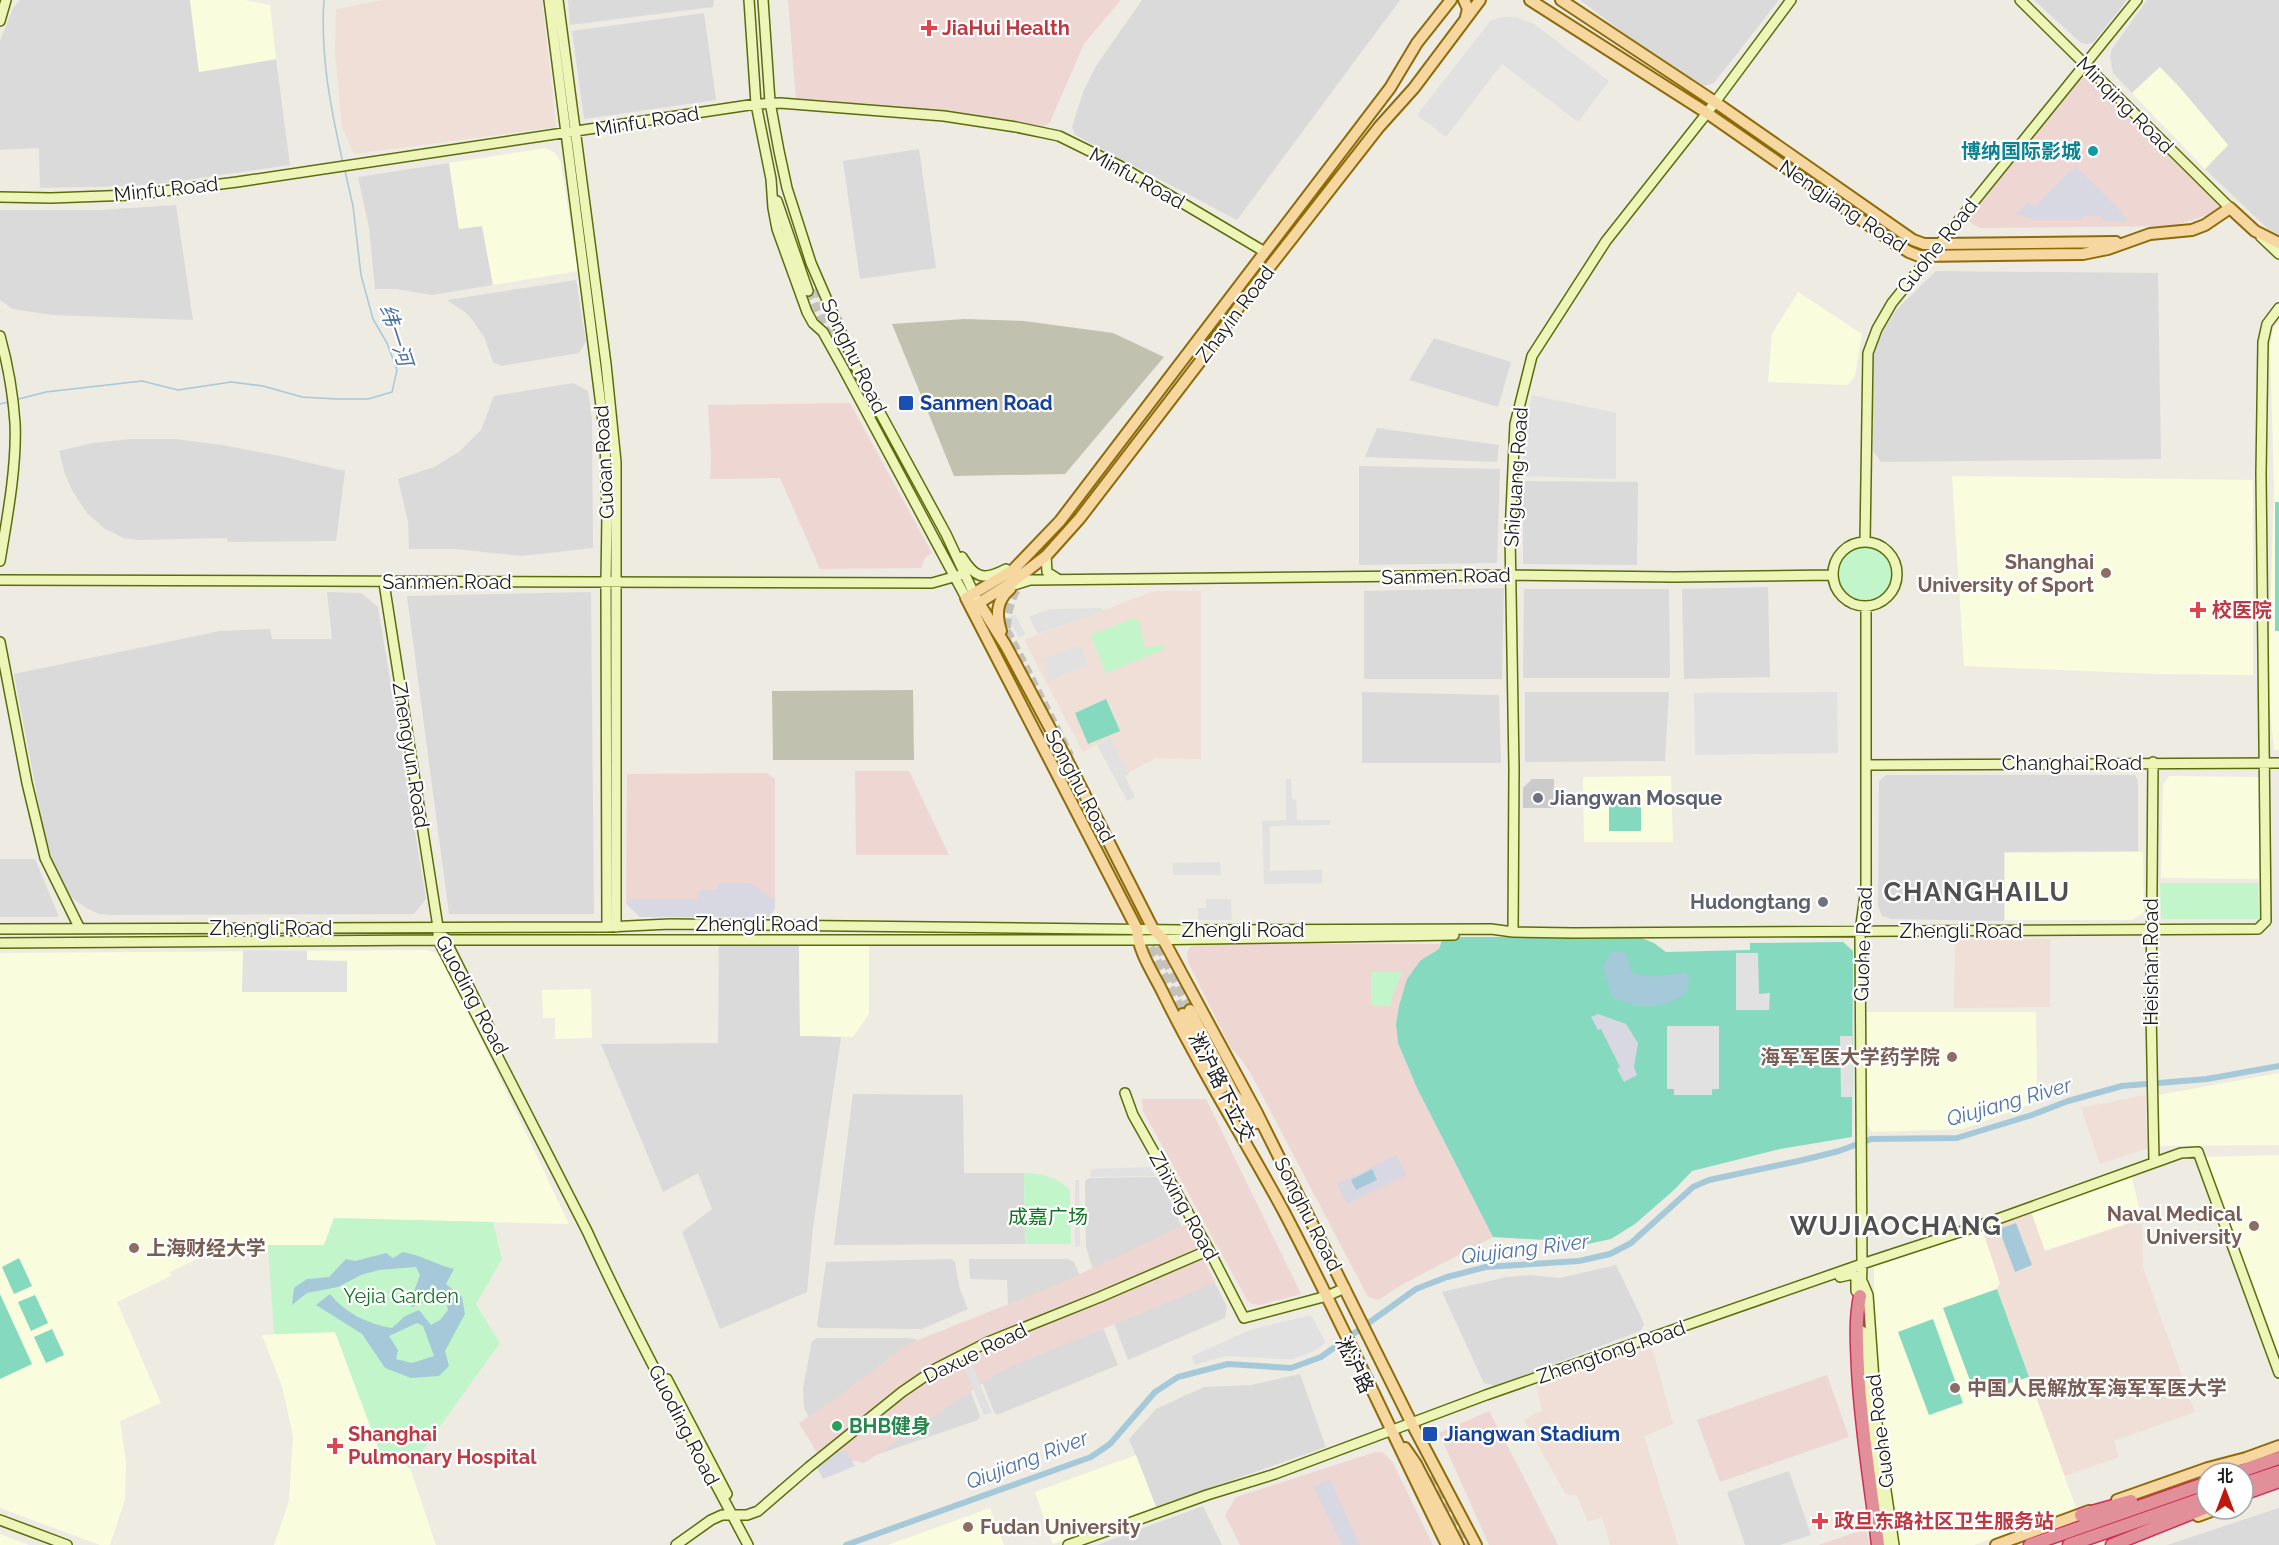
<svg xmlns="http://www.w3.org/2000/svg" width="2279" height="1545" font-family="Raleway,'Noto Sans SC',sans-serif">
<style>
.residential{fill:#dbdada}
.commercial{fill:#eed6d3}
.education{fill:#fafddd}
.religious{fill:#cbcbcb}
.military{fill:#efdfd7}
.construction{fill:#c0c1af}
.park{fill:#c2f6ca}
.pitch{fill:#85d9bf}
.parking{fill:#e1e1e1}
.plaza{fill:#d8d8e3}
.water{fill:#a6c9d9;fill-rule:evenodd}
.lines{fill:none;stroke-linecap:round;stroke-linejoin:round}
.stream{stroke:#a6c9d9;stroke-width:1.5}
.canal{stroke:#a6c9d9;stroke-width:6}
.secondary-tunnel{stroke:#c4c2bb;stroke-width:9;stroke-dasharray:9 4.5;stroke-linecap:butt}
.primary-tunnel{stroke:#c4c2bb;stroke-width:10;stroke-dasharray:10 5;stroke-linecap:butt}
.secondary-casing{stroke:#5b6d0b;stroke-width:12}
.primary-casing{stroke:#8d6b09;stroke-width:14}
.highway-casing{stroke:#ce2e58;stroke-width:15}
.secondary{stroke:#eef5b9;stroke-width:9}
.primary{stroke:#f6d7a0;stroke-width:10}
.highway{stroke:#e18f98;stroke-width:12}
.health-dot{fill:#e0444e;stroke:#fff;stroke-width:2}
.culture-dot{fill:#0f9aa8;stroke:#fff;stroke-width:2}
.transit-dot{fill:#1a4fb4;stroke:#fff;stroke-width:2}
.education-dot{fill:#8d6e63;stroke:#fff;stroke-width:2}
.worship-dot{fill:#6b7280;stroke:#fff;stroke-width:2}
.leisure-dot{fill:#2e9e5b;stroke:#fff;stroke-width:2}
.labels{text-anchor:middle;stroke-width:4.5;stroke-linejoin:round;paint-order:stroke}
.health-label{font-size:20px;font-weight:bold;fill:#be3a42;stroke:#fff;text-anchor:start}
.street-label{font-size:20px;fill:#1d1d1d;stroke:#fff}
.culture-label{font-size:20px;font-weight:bold;fill:#0d838f;stroke:#fff;text-anchor:end}
.transit-label{font-size:20px;font-weight:bold;fill:#164399;stroke:#fff;text-anchor:start}
.education-label{font-size:20px;font-weight:bold;fill:#785e54;stroke:#fff;text-anchor:end}
.worship-label{font-size:20px;font-weight:bold;fill:#5b616d;stroke:#fff;text-anchor:start}
.park-label{font-size:20px;fill:#117421;stroke:#fff}
.leisure-label{font-size:20px;font-weight:bold;fill:#27864d;stroke:#fff;text-anchor:start}
.water-label{font-size:21px;font-style:italic;fill:#4f74a7;stroke:#fff}
.district-label{font-size:26px;font-weight:bold;letter-spacing:1.5px;fill:#505050;stroke:#fff}
</style>
<rect width="100%" height="100%" fill="#eeebe3"/>
<path class="residential" d="M20,0h170l9,72 77,-13 14,106 -125,18 -37,3 -88,2 -1,-40 -39,2v-109l13,-33z
M568,0h146l-1,7 -143,18z
M1142,0h258l-163,220 -162,-85 -3,-8 11,-35 13,-26z
M1580,0h199l-65,83 -10,3 -11,-3 -50,-35z
M2034,0h93l-34,43 -6,1 -6,-1z
M2147,0h132v235l-11,-6 -63,-60 23,-24 -47,-56 -21,-22 -28,26 -19,-20 -3,-17 2,-7z
M704,13l12,87 -132,19 -12,-88z
M919,149l17,119 -76,11 -17,-118z
M449,163l10,66 23,-3 11,59 -61,10 -36,-6h-21l-6,-61 -11,-51z
M176,205l17,115 -141,-5 -39,-6 -13,-9v-90h100z
M1936,271l222,2 3,186 -280,3 -8,-11 -1,-97 13,-26 12,-19z
M576,280l10,61 -7,12 -78,13 -8,-4 -9,-25 -10,-15 -9,-10 -18,-12z
M1434,338l77,24 -13,45 -89,-27z
M573,383l15,8 4,28 1,129 -71,8 -67,-7h-46l-1,-27 -10,-43 36,-12 25,-15 22,-22 13,-34z
M1377,428l122,17 -2,17 -132,-5z
M131,439h44l47,6 58,11 65,15 -9,70 -108,1 -1,-4 -89,2 -14,-2 -19,-9 -18,-16 -14,-21 -8,-18 -6,-23 34,-8z
M1359,466l141,3 -3,94 -138,2z
M1523,481l115,1 -1,83 -114,-1z
M1768,587l2,90 -86,2 -2,-90z
M1504,588l-2,91h-138v-88z
M1524,589h145l1,89h-147z
M327,592l34,1 17,14 48,292 -12,15 -303,1 -12,-1 -13,-6 -16,-12 -19,-40 -8,-30 -29,-152 206,-43 50,-2 2,10h60z
M591,592l3,322h-145l-42,-318z
M1362,692l137,3 2,68h-139z
M1525,692h144l-4,69 -140,1z
M1886,775h249l3,6v70l-134,1v69l-113,-2 -9,-3 -4,-10 1,-125z
M0,859h35l24,58h-59z
M719,942h80l1,93 41,2 -28,191 -6,64 -87,37 -38,-97 30,-23 -14,-36 -35,19 -62,-148 117,-1z
M853,1094l110,1 1,78h60l1,71 -191,1z
M1156,1177l4,2 25,55 -87,52 -12,-39 -1,-66 4,-3z
M951,1259l4,3 4,24 9,23 -46,20 -102,-1 -3,-2 9,-64z
M969,1259h99l6,3 12,28 -78,15 -1,-25 -37,-1z
M1616,1265l26,54 2,6 -4,6 -144,55 -12,-3 -42,-91 65,-15 22,-2 31,3z
M1208,1269l19,38 -2,11 -97,42 -22,-57z
M1096,1310l22,55 -121,50 -3,-3 -20,-50z
M817,1338h92l6,1 4,3 -107,81 -8,-15 -1,-20 9,-47z
M962,1368l18,48 -2,4 -120,41h-5l-7,-10z
M1300,1374l26,73 -170,60 -27,-68 27,-30 48,-22 47,-2z
M1789,1471l22,64 -31,10h-35l-18,-53z
M1203,1506l19,39h-125z
M2279,1508v37h-112z"/>
<path class="commercial" d="M788,0h333l-37,44 -34,78 -5,4 -5,1 -94,-15 -150,-13z
M2083,74l141,136 -52,16 -193,2 -13,-9z
M850,403l82,150 -7,5 -4,10 -101,1 -40,-91 -70,1 1,-21 -3,-53z
M855,771h54l40,84h-93z
M767,773l8,6v129l-6,9h-129l-14,-14 1,-129z
M1207,944h233l-1,5 -18,11 -22,46 -3,18 2,19 19,45 76,149 -88,46 -27,17 -10,-3 -117,-223 -10,-15 -11,-12 -42,-85 -1,-9 3,-6z
M1142,1099h64l95,195 -41,11 -8,-1 -5,-4 -104,-189z
M1187,1224l28,59 -214,88 -137,92 -47,-10 -18,-30 34,-22 75,-57 148,-59z
M1827,1375l22,62 -129,45 -23,-62z
M1489,1411l28,53 41,81h-69l-50,-112z
M1376,1452h6l10,9 41,84h-193l-15,-30 11,-18z
M1866,1529l4,16h-52z"/>
<path class="education" d="M190,0h55l25,5 6,54 -77,13z
M2160,67l21,22 47,56 -23,24 -73,-76z
M545,148l9,4 7,11 17,108 -85,14 -11,-59 -23,3 -10,-66z
M1798,292l64,42 -7,42 -7,9 -80,-3 4,-48z
M2279,323v427h-5l-6,-61 6,-202 -4,-139 3,-20z
M1952,476l301,4v195l-95,-1 -194,-8z
M1671,776l2,66h-89l-1,-65z
M2169,776l91,1 -1,102 -98,-1 2,-93z
M2143,852l1,60 -12,8h-127v-67z
M799,942h70v72l-16,23 -53,-1z
M425,950l12,3 8,10 124,261 -235,-6 -10,27h-56v7h-66l-3,6 -29,14 1,4 -54,26 44,101 -41,18 6,41 -1,38 -15,45h-10l-100,-37v-555z
M591,989l1,49 -37,1v-21h-12l-1,-28z
M1867,1012h169l1,90 -74,27 -91,3 -5,-8z
M2279,1073v72l-119,1 -2,-51z
M2279,1155v202l-76,-200z
M2131,1174l11,45 -98,32 -14,-42z
M1981,1225l19,58 -3,6 79,219 -102,37h-75l-21,-145 -4,-70v-70z
M335,1332l46,123 29,13 26,77h-162l15,-44 4,-65 -11,-50 -20,-51z
M1136,1455l20,52 -103,37 -18,-52z
M990,1508l14,37h-116z
M0,1534l29,11h-29z"/>
<path class="religious" d="M1532,779h22v29h-31v-20z"/>
<path class="military" d="M382,0h160l14,127 -202,27 -12,-26 -7,-74 1,-45z
M1155,591h46v168l-45,-1 -28,15 -18,-35 -27,14 -59,-112z
M1955,939h95v68l-96,1z
M2145,1095l2,53 -47,16 -19,-56z
M2030,1209l15,42 97,-32 1,49 52,144 -81,29 5,16 -54,19 -68,-187 3,-6 -19,-58z
M1652,1348l21,76 -29,12 34,109h-68l-8,-28 -14,5 -11,-26 -12,-3 -41,-73 18,-10 -6,-25z"/>
<path class="construction" d="M965,319l59,2 89,12 51,24 -99,117 -111,2 -62,-152z
M913,690l1,70h-141l-1,-69z"/>
<path class="park" d="M1836 574a28 28 0 1 1 56 0a28 28 0 1 1-56 0Z
M1135,618l4,4 5,23 3,2 17,-2 1,4 -59,24 -16,-38z
M2160,883h98l1,36h-98z
M1371,972h31l-11,28 1,6h-21z
M1024,1173c18,0 34,5 46,17l1,54h-46z
M334,1218l159,4 9,37 -26,45 24,39 -90,125 -29,-13 -46,-123 -61,2 -6,-89h56z"/>
<path class="pitch" d="M2275,502h4v129h-4z
M1106,699l14,32 -32,13 -13,-31z
M1609,796h32v35h-32z
M1443,937h196l15,6 12,9 84,-2v-7l93,-1 10,9 -1,186 -72,12 -88,22 -18,19 -39,34 -24,15 -56,12 -10,-11 -52,-3 -76,-149 -19,-45 -2,-19 3,-18 8,-27 14,-19 18,-11z
M19,1258l13,28 -18,8 -12,-27z
M1997,1289l32,88 -54,17 -32,-86z
M0,1294l32,70 -32,15z
M35,1295l13,28 -17,8 -13,-29z
M1933,1319l30,84 -34,12 -31,-83z
M52,1329l12,26 -18,8 -12,-26z"/>
<path class="parking" d="M1503,17h12l19,7 75,57 -31,41 -76,-58 -56,73 -29,-22 74,-95z
M1532,395l84,18v66l-96,-3 7,-57z
M1101,608l2,3 -65,23 -9,-17 21,-8z
M1015,614l10,20 -6,4 -11,-20z
M1080,645l8,20 -39,16 -4,-12 3,-1 -5,-9z
M1837,692l1,61 -143,2 -1,-62z
M1110,738l19,36 -4,2 10,21 -8,4 -30,-56z
M1286,779h5l1,20 4,1 1,20h33v5l-60,1v45l52,-1v13l-58,1 -2,-63 24,-1z
M1220,862l1,13h-48v-12z
M1206,899h25l1,21h-34v-12h8z
M243,950l64,1v9l40,1v31h-105z
M1736,953h22l1,41 11,-1 -1,17h-33z
M1667,1026h52v63h-7v6h-38v-6h-7z
M1840,1036h12v61h-11z
M1150,1167l5,9 -64,1v-8z
M1075,1180h4l1,66 -5,1z
M1311,1315l15,28 -15,9 -18,7h-13l-54,-3 -32,9 -2,-9 58,-26z
M971,1362l21,51 -8,2 -21,-50z"/>
<path class="plaza" d="M2075,166l42,41 11,14h-24l-2,-5h-18l-4,4h-44l-20,-6 12,-12 7,4z
M718,883h32l25,17v8l-6,9h-129l-14,-14 7,-4h66v-9h19z
M1598,1014l28,10 12,19 -4,24 3,8 -13,7 -7,-13 3,-2 -19,-38 -3,1 -7,-13z
M1397,1155l9,20 -59,29 -10,-20z
M846,1451l9,15 -32,13 -6,-12 21,-15z
M1330,1480l30,65h-18l-29,-59z"/>
<path class="water" d="M1611,952h13l4,6 3,14c5,1 10,4 15,4 13,1 28,-1 40,-4l3,5 -2,15c-20,18 -52,17 -75,5l-9,-30z
M1372,1169l5,11 -21,10 -5,-10z
M2016,1223l16,42 -17,7 -16,-43z
M403,1252c18,3 32,12 51,17l-8,15 16,13 3,17 -20,37 4,15 -10,10 -28,2 -26,-10 -23,-34 -46,-29 14,-11c15,19 38,30 62,34l13,-12 14,-6 12,15 9,-5 8,-10c-2,-12 -7,-18 -16,-26l-7,18 -13,5 -2,-5 10,-27 -4,-8 -37,3 -18,5 -23,12 -31,6 -15,12 2,-17 13,-9 22,-2 17,-18 9,2 31,-8 7,5zM417,1323l6,3 11,30 -22,7 -16,-4 2,-9 -9,-14z"/>
<g class="lines">
<path class="stream" d="M324,0c-4,55 7,110 19,163
M15,400l31,-8 96,-11 36,9 53,-8 32,4 39,11 34,2h32l24,-7 5,-22 -10,-27 -14,-24 -12,-44 -8,-69 -8,-35
M0,404l8,-2"/>
<path class="canal" d="M846,1545l245,-88 19,-13 45,-52 23,-15 50,-13 63,4 30,-11 95,-68 31,-12 39,-10 93,-6 31,-7 21,-11 62,-56 16,-7 94,-20 36,-9 32,-12 86,-1 75,-23 36,-14 54,-15 85,-7 72,-13"/>
<path class="secondary-tunnel" d="M817,288l26,59
M808,291l20,44
M968,575l41,60 61,121"/>
<path class="primary-tunnel" d="M1023,571l30,-36
M999,635l2,17 5,17
M1007,643c-3,-22 1,-44 14,-62
M1153,932l37,78
M1143,934l40,80
M1434,1475l34,70"/>
<g class="secondary-casing">
<path id="secondary" d="M549,0l56,437 2,78 -1,67 1,345
M558,0l48,364 10,98v465
M749,0l7,104 15,75 2,29 4,21 30,83 6,11 10,9 20,36 123,230
M763,0l7,102 9,49 8,37 24,75 48,111 87,160 30,64
M2020,0l210,208
M0,21l6,-21
M0,197l51,1 81,-3 105,-13 519,-78 24,-1 164,13 72,11 43,9 61,30 145,86
M777,201l31,90
M2261,237l18,17
M0,336c8,29 13,57 15,87 2,43 -8,96 -15,138
M1865,542l3,-189 9,-24 15,-26 245,-303
M1833 574a32 32 0 1 1 64 0a32 32 0 1 1-64 0Z
M1046,556l1,16 11,7
M962,557c13,21 21,24 44,12
M0,580l932,3 32,-9
M384,583l54,344v13l149,291c49,107 106,210 161,314
M1011,586l19,-6 481,-5 164,2 157,-2
M0,642l27,141 18,75 35,71
M2153,762l-2,249 3,150
M1866,765l413,-2
M0,929l607,-2 63,-3 509,6 312,-1 22,3 61,1 684,-4 8,-8 -5,-448 2,-131 4,-18 12,-16
M1513,932l1,-164 -4,-234 5,-110 17,-68 74,-115 101,-128 84,-113
M444,937l45,90
M0,943l438,-3h700l316,-5
M1125,1093l8,22 76,135 35,68 83,-22 18,-8
M1840,1277l13,-3 3,4v13
M1863,1283l5,12 10,141 16,109
M1861,1302l1,-38 -2,-332 6,-44v-282
M1862,1331l9,106 14,108
M667,1379l60,115
M0,1520l67,25
M676,1545l35,-25 11,-5h25l11,-4 51,-44 93,-75 35,-24 51,-26 112,-45 109,-47
M1068,1545l139,-50 68,-21 211,-79 376,-131 119,-39 200,-72 17,-1 81,221"/>
</g>
<g class="primary-casing">
<path id="primary" d="M1464,0l4,9 -2,8
M1530,0l177,113 186,129 16,10 10,4 164,-2 25,-5 42,-15 42,-4 13,-5 25,-17 25,23 24,12
M1561,0l154,102 198,138 11,4h14l178,-2
M979,603l27,43 61,114 86,169 10,10 94,174 154,309 65,123
M974,606l40,-25 32,-25 34,-38 122,-159 41,-58 136,-174 35,-39 66,-88
M1001,631c-5,-16 -5,-30 9,-42
M1190,1010l44,84 23,29
M1183,1014l39,74
M1405,1448l11,16 42,81
M2117,1500l91,-32 38,-10 33,-12
M2198,1516l19,-7
M1447,1545c-55,-111 -106,-225 -164,-335 -39,-72 -83,-141 -119,-215 -10,-21 -26,-43 -27,-66l-171,-331 47,-28 47,-49 330,-433 27,-45 34,-43
M1996,1545l93,-34"/>
</g>
<g class="highway-casing">
<path id="highway" d="M1860,1296c-5,24 -3,49 -2,74 3,59 13,117 20,175
M2235,1473l44,-15
M2243,1484l36,-12
M2243,1494l36,-13
M2081,1515l50,-14
M2030,1545l177,-62
M2069,1545l138,-48
M2112,1545l95,-38"/>
</g>
<use href="#secondary" class="secondary"/>
<use href="#primary" class="primary"/>
<use href="#highway" class="highway"/>
</g>
<g class="health-dot">
<path d="M926 19h6v6h6v6h-6v6h-6v-6h-6v-6h6z"/>
<path d="M2195 601h6v6h6v6h-6v6h-6v-6h-6v-6h6z"/>
<path d="M332 1437h6v6h6v6h-6v6h-6v-6h-6v-6h6z"/>
<path d="M1817 1512h6v6h6v6h-6v6h-6v-6h-6v-6h6z"/>
</g>
<circle class="culture-dot" cx="2093" cy="151" r="6"/>
<g class="transit-dot">
<rect x="898" y="395" width="16" height="16" rx="3"/>
<rect x="1422" y="1426" width="16" height="16" rx="3"/>
</g>
<g class="education-dot">
<circle cx="2106" cy="573" r="6"/>
<circle cx="1952" cy="1057" r="6"/>
<circle cx="2254" cy="1226" r="6"/>
<circle cx="134" cy="1248" r="6"/>
<circle cx="1955" cy="1388" r="6"/>
<circle cx="968" cy="1527" r="6"/>
</g>
<g class="worship-dot">
<circle cx="1538" cy="798" r="6"/>
<circle cx="1823" cy="902" r="6"/>
</g>
<circle class="leisure-dot" cx="837" cy="1426" r="6"/>
<g class="labels">
<g class="health-label">
<text x="942" y="35">JiaHui Health</text>
<text x="2212" y="617">校医院</text>
<text x="348" y="1441">Shanghai<tspan x="348" dy="23">Pulmonary Hospital</tspan></text>
<text x="1834" y="1528">政旦东路社区卫生服务站</text>
</g>
<g class="street-label">
<text transform="translate(2125 105) rotate(45)" y="7">Minqing Road</text>
<text transform="translate(647 121) rotate(-9)" y="7">Minfu Road</text>
<text transform="translate(1137 178) rotate(29)" y="7">Minfu Road</text>
<text transform="translate(166 189) rotate(-6)" y="7">Minfu Road</text>
<text transform="translate(1843 206) rotate(34)" y="7">Nengjiang Road</text>
<text transform="translate(1937 246) rotate(-51)" y="7">Guohe Road</text>
<text transform="translate(1235 314) rotate(-53)" y="7">Zhayin Road</text>
<text transform="translate(854 356) rotate(64)" y="7">Songhu Road</text>
<text transform="translate(604 462) rotate(-93)" y="7">Guoan Road</text>
<text transform="translate(1516 477) rotate(-86)" y="7">Shiguang Road</text>
<text transform="translate(1446 576) rotate(-1)" y="7">Sanmen Road</text>
<text x="447" y="589">Sanmen Road</text>
<text transform="translate(411 755) rotate(81)" y="7">Zhengyun Road</text>
<text x="2072" y="770">Changhai Road</text>
<text transform="translate(1080 786) rotate(62)" y="7">Songhu Road</text>
<text x="757" y="931">Zhengli Road</text>
<text x="271" y="935">Zhengli Road</text>
<text x="1243" y="937">Zhengli Road</text>
<text x="1961" y="938">Zhengli Road</text>
<text transform="translate(1863 944) rotate(-88)" y="7">Guohe Road</text>
<text transform="translate(2151 962) rotate(-90)" y="7">Heishan Road</text>
<text transform="translate(472 995) rotate(62)" y="7">Guoding Road</text>
<text transform="translate(1222 1087) rotate(63)" y="7">淞沪路下立交</text>
<text transform="translate(1184 1206) rotate(61)" y="7">Zhixing Road</text>
<text transform="translate(1308 1214) rotate(63)" y="7">Songhu Road</text>
<text transform="translate(1611 1352) rotate(-19)" y="7">Zhengtong Road</text>
<text transform="translate(975 1353) rotate(-26)" y="7">Daxue Road</text>
<text transform="translate(1355 1365) rotate(64)" y="7">淞沪路</text>
<text transform="translate(684 1425) rotate(63)" y="7">Guoding Road</text>
<text transform="translate(1880 1431) rotate(-97)" y="7">Guohe Road</text>
</g>
<g class="culture-label">
<text x="2081" y="158">博纳国际影城</text>
</g>
<g class="transit-label">
<text x="920" y="410">Sanmen Road</text>
<text x="1444" y="1441">Jiangwan Stadium</text>
</g>
<g class="education-label">
<text x="2094" y="569">Shanghai<tspan x="2094" dy="23">University of Sport</tspan></text>
<text x="1940" y="1064">海军军医大学药学院</text>
<text x="2242" y="1221">Naval Medical<tspan x="2242" dy="23">University</tspan></text>
<text x="146" y="1255" text-anchor="start">上海财经大学</text>
<text x="1967" y="1395" text-anchor="start">中国人民解放军海军军医大学</text>
<text x="980" y="1534" text-anchor="start">Fudan University</text>
</g>
<g class="worship-label">
<text x="1550" y="805">Jiangwan Mosque</text>
<text x="1811" y="909" text-anchor="end">Hudongtang</text>
</g>
<g class="park-label">
<text x="1048" y="1224">成嘉广场</text>
<text x="401" y="1303">Yejia Garden</text>
</g>
<g class="leisure-label">
<text x="849" y="1433">BHB健身</text>
</g>
<g class="water-label">
<text transform="translate(396 335) rotate(72)" y="7">纬一河</text>
<text transform="translate(2009 1102) rotate(-16)" y="7">Qiujiang River</text>
<text transform="translate(1525 1249) rotate(-7)" y="7">Qiujiang River</text>
<text transform="translate(1027 1460) rotate(-21)" y="7">Qiujiang River</text>
</g>
<g class="district-label">
<text x="1977" y="901">CHANGHAILU</text>
<text x="1896" y="1235">WUJIAOCHANG</text>
</g>
</g>
<g transform="translate(2225 1491)"><circle r="28" fill="#ffffff" stroke="#a5a5a5" stroke-width="1.5"/>
<path d="M0-4.5L10 22L0 15L-10 22Z" fill="#be190c"/>
<text y="-9" font-size="16" font-weight="bold" text-anchor="middle" fill="#1d1d1d">北</text>
</g>
</svg>
